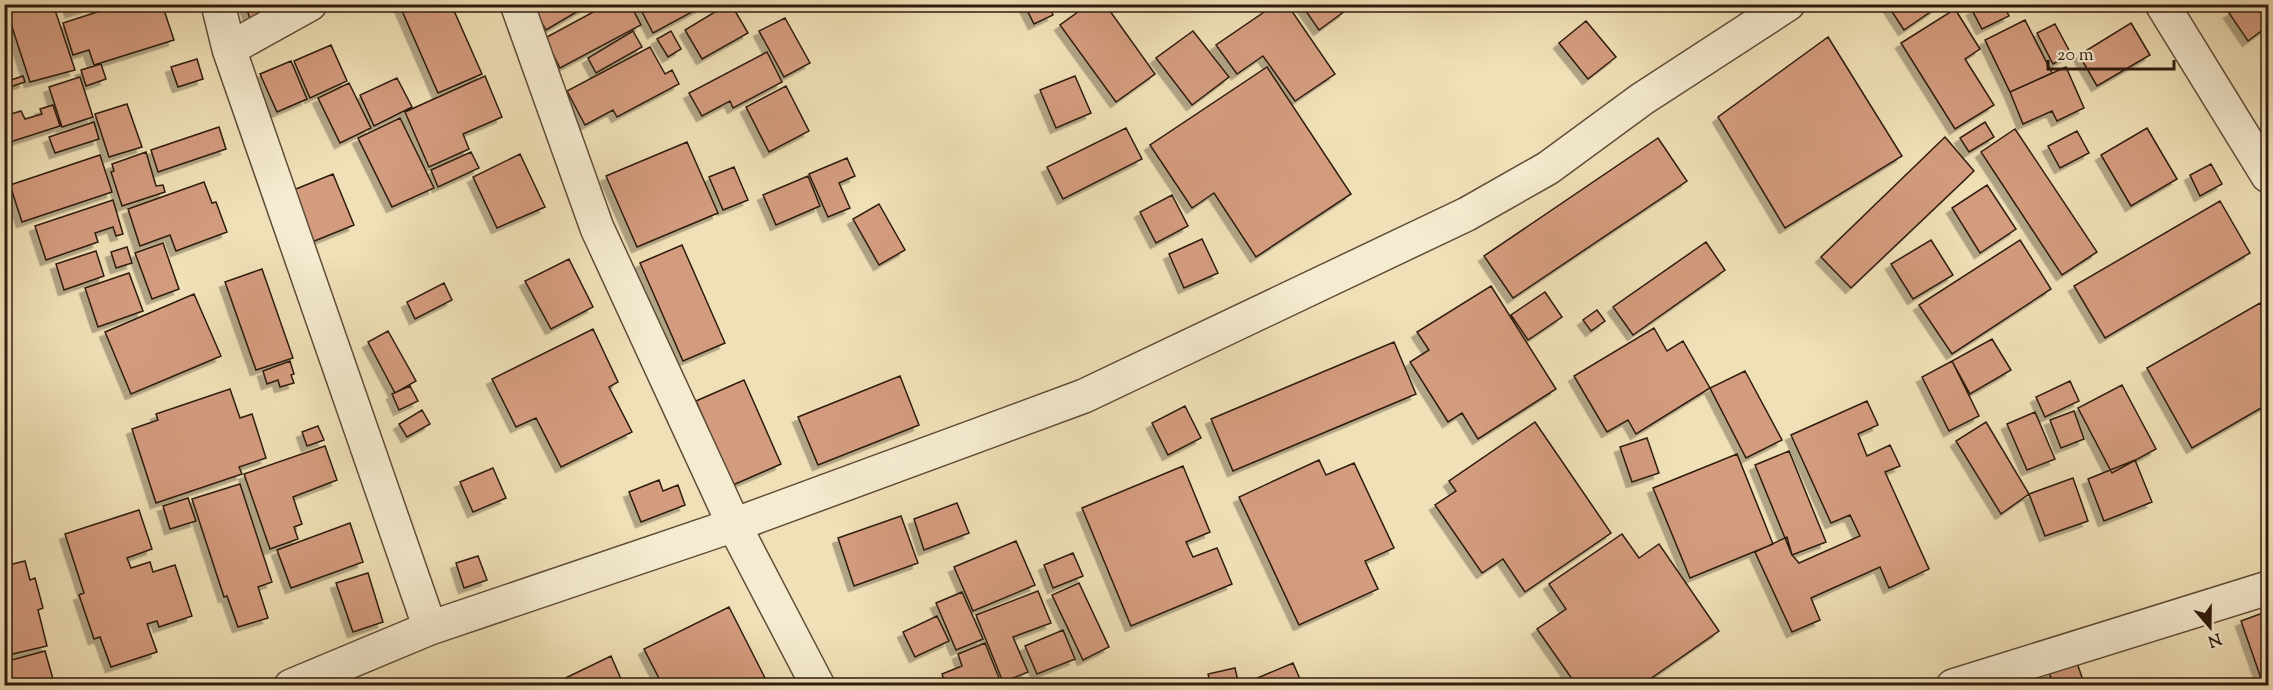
<svg xmlns="http://www.w3.org/2000/svg" width="2273" height="690" font-family="'Sorts Mill Goudy',serif">
<style>
.building{fill:#d49c7f;stroke:#2f1b0e;stroke-width:1.5;filter:url(#shadow)}
.lines{fill:none;stroke-linecap:round;stroke-linejoin:round}
.minor-casing{stroke:#5f4c38;stroke-width:36}
.minor{stroke:#f5ebd0;stroke-width:33}
</style>
<defs>
<filter id="shadow"><feDropShadow dx="-5.5" dy="5.5" stdDeviation="0" flood-color="#0004"/></filter>
</defs>
<rect width="100%" height="100%" fill="#f0e0b7"/>
<filter id="stains"><feTurbulence type="fractalNoise" baseFrequency=".00333" numOctaves="4"/><feColorMatrix values="0 0 0 0 .2 0 0 0 0 .09 0 0 0 0 .02 0 0 0 .5 -.17"/></filter>
<radialGradient id="worn" r=".72"><stop offset=".6" stop-color="#630" stop-opacity="0"/><stop offset="1" stop-color="#630" stop-opacity=".3"/></radialGradient>
<path class="building" d="M4,4h49l22,66 -45,12 -18,-55 -8,3z
M68,4h28l-25,8z
M122,4h40l12,36 -80,25 -5,-15 -16,5 -10,-32z
M245,4h37l-32,15z
M399,4h52l31,70 -44,19z
M531,4h59l-44,26z
M608,4h22l11,21 -81,43 -15,-30z
M638,4h64l1,2 -50,27z
M728,4h3l17,29 -46,26 -17,-29z
M1024,4h24l5,11 -19,9z
M1089,4h16l50,70 -39,28 -56,-77z
M1276,4h11l48,70 -40,27 -32,-45 -26,18 -21,-29z
M1301,4h39l5,7 -26,19z
M1887,4h47l2,4 -32,22z
M1984,4h19l6,12 -27,13 -10,-19z
M2242,4h26v22l-20,15 -19,-28z
M1955,9l25,40 -15,10 29,46 -39,24 -54,-86z
M785,18l25,45 -26,14 -25,-46z
M2025,20l27,53 -42,19 -25,-52z
M1586,21l30,36 -28,22 -29,-36z
M2131,23l19,32 -53,31 -18,-31z
M2055,24l16,30 -18,10 -16,-31z
M633,31l9,16 -46,26 -8,-15z
M671,31l10,18 -13,8 -11,-18z
M1193,31l36,46 -37,28 -36,-47z
M1828,37l74,119 -117,72 -67,-111z
M331,45l16,36 -37,17 -16,-37z
M650,47l15,27 7,-4 7,14 -62,33 -4,-7 -28,15 -18,-34z
M767,52l15,30 -49,26 -3,-7 -28,15 -13,-23z
M197,59l6,20 -25,8 -7,-20z
M4,60l7,20 12,-4 2,6 -21,7z
M291,61l16,38 -30,13 -17,-38z
M101,64l5,15 -20,7 -5,-16z
M1267,67l84,127 -95,63 -42,-64 -22,15 -42,-63z
M2066,67l18,41 -27,13 -5,-10 -29,13 -13,-32z
M485,76l17,41 -39,17 6,15 -40,18 -24,-55z
M1075,76l16,37 -35,15 -16,-38z
M80,77l13,40 -31,10 -13,-40z
M397,78l15,29 -38,19 -14,-31z
M349,83l22,45 -31,15 -22,-45z
M786,86l23,45 -40,21 -23,-45z
M127,104l15,43 -33,10 -14,-43z
M53,105l7,21 -56,18v-28l17,-5 4,8 17,-5 -2,-5z
M400,118l34,70 -42,19 -34,-69z
M94,122l5,17 -44,14 -6,-16z
M1985,122l9,15 -25,15 -9,-14z
M219,127l7,22 -68,23 -7,-22z
M1126,128l16,31 -79,40 -16,-32z
M2147,128l30,51 -46,27 -30,-51z
M2015,129l82,123 -35,23 -81,-123z
M2077,131l12,22 -29,15 -12,-22z
M1945,137l29,34 -123,117 -30,-31z
M1658,138l29,43 -174,117 -29,-42z
M687,142l31,71 -81,34 -31,-71z
M146,152l10,34 7,-1 2,7 -43,14 -11,-34 3,-1 -2,-7z
M471,152l8,16 -41,19 -7,-17z
M520,154l25,53 -48,21 -24,-51z
M100,155l12,37 -90,30 -12,-37z
M847,158l8,18 -16,7 11,25 -22,9 -19,-43z
M2211,164l11,20 -22,12 -10,-21z
M734,167l14,33 -25,10 -14,-33z
M333,174l21,51 -42,17 -21,-51z
M808,176l12,30 -44,19 -13,-30z
M204,182l8,21 4,-1 11,30 -51,19 -6,-16 -30,11 -12,-37z
M1987,185l29,44 -36,24 -28,-45z
M1172,195l16,31 -32,17 -16,-31z
M113,200l10,34 -7,2 -3,-9 -18,6 3,9 -52,18 -11,-34z
M2220,201l30,52 -145,85 -31,-52z
M879,204l26,46 -26,15 -26,-46z
M1202,239l16,34 -34,15 -15,-34z
M1931,240l22,35 -40,24 -22,-35z
M2020,240l31,49 -99,65 -33,-49z
M1706,242l19,28 -92,65 -20,-28z
M163,243l16,46 -27,10 -17,-46z
M682,245l43,98 -42,18 -43,-98z
M127,247l5,16 -16,5 -5,-16z
M96,251l8,25 -40,14 -8,-26z
M569,259l24,48 -42,22 -26,-48z
M262,269l31,89 -37,12 -31,-88z
M129,273l14,38 -45,16 -13,-39z
M444,283l8,17 -37,19 -8,-17z
M1491,286l65,103 -78,50 -16,-26 -14,9 -38,-60 19,-12 -12,-18z
M1545,292l17,25 -34,23 -17,-25z
M194,294l27,62 -90,38 -26,-62z
M2260,303l8,15v86l-76,44 -45,-80z
M1597,310l8,11 -14,10 -8,-11z
M1654,328l13,23 16,-10 27,47 -74,46 -8,-14 -21,12 -33,-56z
M593,329l25,53 -9,5 23,45 -71,35 -25,-49 -20,9 -24,-48z
M388,331l28,50 -21,12 -27,-51z
M1992,339l19,31 -41,24 -18,-33z
M1394,342l22,52 -183,77 -22,-52z
M290,361l4,13 -3,1 3,8 -14,4 -2,-7 -11,4 -4,-13z
M1952,361l27,55 -30,15 -27,-54z
M1745,371l37,69 -36,18 -36,-70z
M900,376l19,49 -101,40 -20,-48z
M744,380l37,84 -48,21 -37,-84z
M2070,381l9,20 -34,16 -9,-20z
M2122,385l34,64 -44,24 -34,-65z
M410,386l8,15 -19,9 -7,-16z
M230,389l10,29 12,-4 14,44 -27,9 3,7 -86,29 -24,-74 26,-9 -2,-6z
M1867,401l11,24 -20,9 9,22 23,-11 10,21 -15,6 44,97 -40,19 -9,-21 -69,31 9,22 -28,12 -37,-80 32,-15 5,18 7,8 61,-27 -10,-21 -19,8 -40,-88z
M1185,406l16,32 -33,17 -16,-32z
M422,410l8,14 -23,13 -8,-13z
M2074,411l10,28 -23,9 -11,-28z
M2035,412l20,47 -28,11 -20,-46z
M1535,422l76,111 -86,59 -22,-33 -21,14 -47,-68 21,-14 -7,-10z
M1986,422l43,72 -28,20 -45,-73z
M318,426l6,14 -17,6 -5,-14z
M1647,438l12,35 -27,9 -12,-35z
M325,446l12,34 -44,17 9,27 -8,3 4,12 -28,10 -26,-75z
M1789,451l37,91 -34,13 -37,-90z
M1737,454l36,90 -83,34 -37,-90z
M1319,460l7,15 28,-12 40,85 -29,13 13,28 -79,36 -60,-128z
M2135,460l17,42 -48,19 -16,-42z
M1183,466l27,66 -24,10 7,15 24,-9 15,36 -101,42 -49,-118z
M493,468l13,30 -33,14 -13,-30z
M2073,478l15,43 -43,15 -16,-42z
M659,480l4,11 15,-6 7,20 -44,17 -12,-30z
M240,484l32,98 -14,5 10,31 -30,9 -11,-31 -3,1 -32,-98z
M188,498l8,23 -26,8 -7,-23z
M957,503l12,30 -45,17 -10,-31z
M139,510l13,39 -25,9 4,10 19,-6 3,10 22,-7 17,51 -33,11 -2,-6 -10,3 10,28 -46,15 -11,-30 -6,2 -15,-44 5,-2 -19,-59z
M901,516l17,47 -64,23 -16,-48z
M350,523l13,39 -72,26 -14,-38z
M1622,534l17,24 20,-14 60,87 -79,55h-63l-40,-57 29,-20 -17,-25z
M1016,541l19,44 -62,26 -19,-44z
M1073,553l10,23 -30,12 -9,-23z
M478,556l9,24 -23,8 -8,-25z
M25,561l5,19 5,-2 8,30 -5,2 9,36 -43,10v-90z
M368,573l15,49 -30,10 -17,-49z
M1079,583l30,64 -26,13 -31,-65z
M1038,591l13,32 -38,14 15,35 -25,10 -27,-67z
M962,592l21,47 -27,11 -20,-47z
M729,607l40,79h-106l-19,-37z
M2268,611v71l-5,2 -22,-63z
M937,616l12,25 -34,16 -12,-25z
M1063,630l12,29 -38,15 -12,-28z
M985,643l16,40 -7,3h-48l-4,-12 20,-8 -4,-12z
M45,651l10,35h-49l-2,-24z
M611,656l13,30h-75z
M1293,663l10,23h-54l-1,-4z
M2077,663l8,23h-31l-5,-14z
M1235,668l4,18h-28l-3,-12z"/>
<g class="lines">
<g class="minor-casing">
<path id="minor" d="M218,4l11,45 201,579
M517,4l80,224 137,297 84,161
M2162,4l106,172
M229,49l81,-45
M291,686l139,-58 304,-103 350,-129 383,-182 81,-46 94,-69 146,-95
M1953,686l315,-98"/>
</g>
<use href="#minor" class="minor"/>
</g>
<rect width="2273" height="690" fill="none" stroke="#f0e0b7" stroke-width="24"/>
<rect x="6" y="6" width="2261" height="678" fill="none" stroke="#2f1b0e" stroke-width="3"/>
<rect x="12" y="12" width="2249" height="666" fill="none" stroke="#2f1b0e" stroke-width="1.5"/>
<g transform="translate(2210 627) rotate(160)" stroke="#f5ebd0" stroke-width="4.5" paint-order="stroke">
<path d="M0-4.5L10 22L0 15L-10 22Z" fill="#2f1b0e"/>
<text y="-9" font-size="16" font-weight="bold" text-anchor="middle" fill="#2f1b0e">N</text>
</g>
<path d="M2048 60v9h126v-9" fill="none" stroke="#2f1b0e" stroke-width="3"/>
<text x="2057" y="60" font-size="18" fill="#2f1b0e" stroke="#f5ebd0" stroke-width="4.5" paint-order="stroke">20 m</text>
<rect width="100%" height="100%" filter="url(#stains)"/>
<rect width="100%" height="100%" fill="url(#worn)"/>
</svg>
